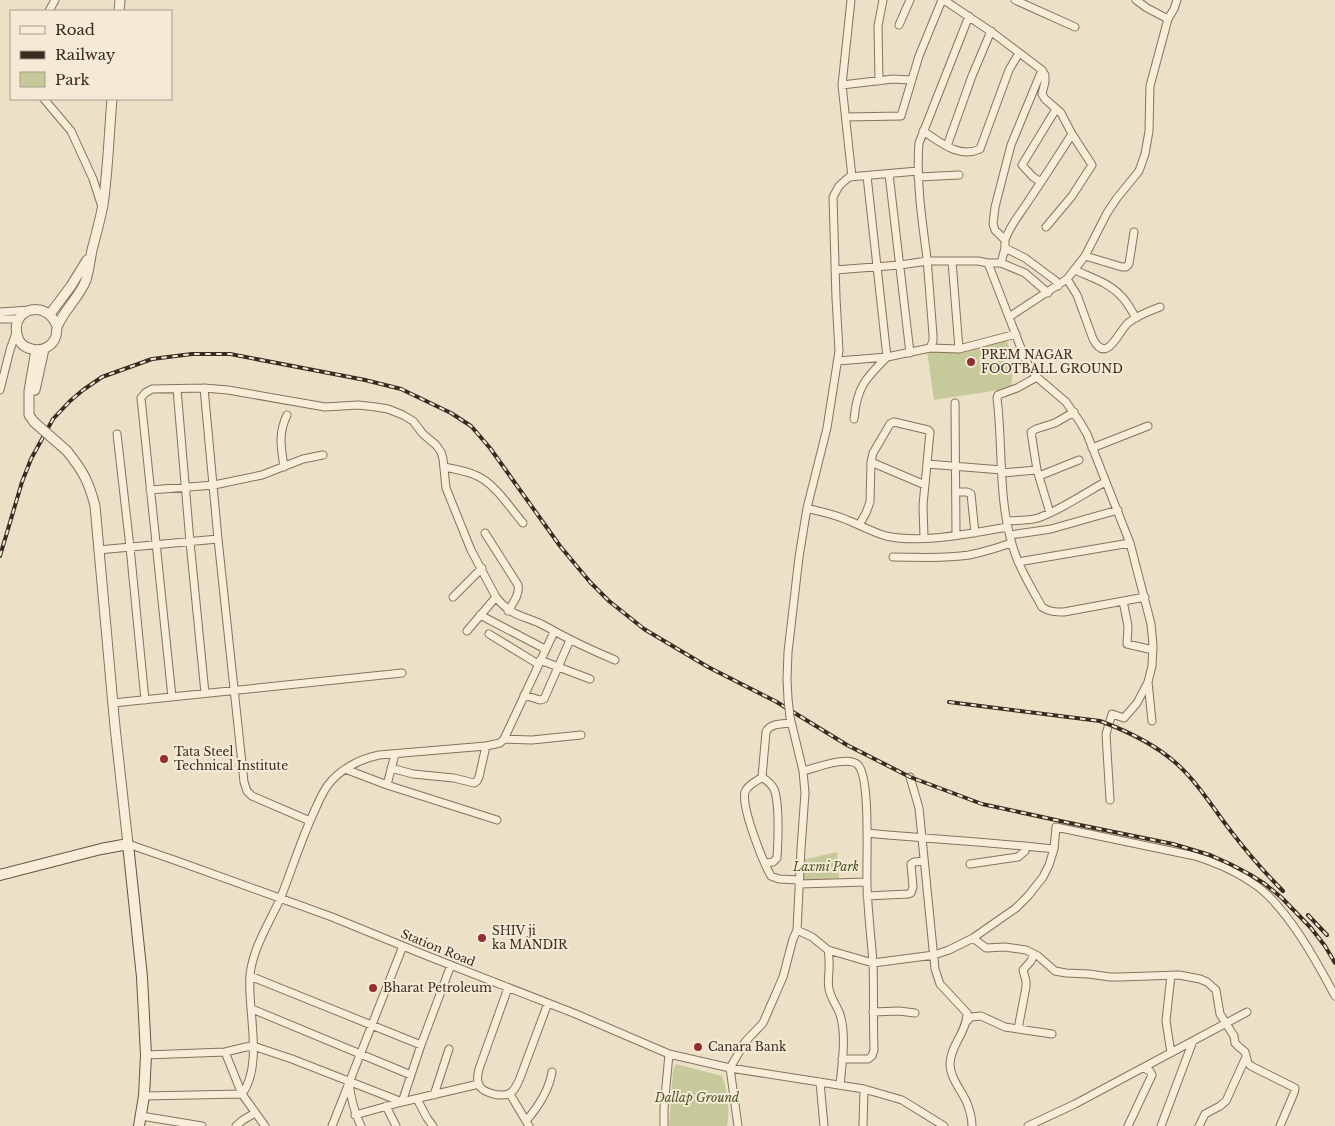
<svg xmlns="http://www.w3.org/2000/svg" width="1335" height="1126" font-family="'Libre Baskerville',serif">
<style>
.green{fill:#c6ca9a}
.lines{fill:none;stroke-linecap:round;stroke-linejoin:round}
.minor-casing{stroke:#87725d;stroke-width:9}
.tertiary-casing{stroke:#87725d;stroke-width:11}
.secondary-casing{stroke:#695340;stroke-width:12}
.minor{stroke:#f7edd9;stroke-width:7}
.tertiary{stroke:#f7edd9;stroke-width:9}
.secondary{stroke:#f7edd9;stroke-width:10}
.rail-casing{stroke:#382b20;stroke-width:4}
.rail{stroke:#f4ead6;stroke-width:2;stroke-dasharray:5.5;stroke-linecap:butt}
.minor-bridge-casing{stroke:#87725d;stroke-width:9;stroke-linecap:butt}
.tertiary-bridge-casing{stroke:#87725d;stroke-width:11;stroke-linecap:butt}
.minor-bridge{stroke:#f7edd9;stroke-width:7}
.tertiary-bridge{stroke:#f7edd9;stroke-width:9}
.poi-dot{fill:#932f33;stroke:#f4ead6;stroke-width:2}
.labels{text-anchor:middle;stroke-width:4;stroke-linejoin:round;paint-order:stroke}
.poi-label{font-size:12px;fill:#382b20;stroke:#f4ead6;text-anchor:start}
.park-label{font-size:12px;font-style:italic;fill:#4a5327;stroke:#f4ead6}
.street-label{font-size:12px;fill:#382b20;stroke:#f4ead6}
</style>
<rect width="100%" height="100%" fill="#ece0c6"/>
<path class="green" d="M1006,338l11,34 -5,2v14l-78,12 -7,-49z
M837,852l2,27 -37,2v-21z
M676,1064l46,12c6,15 8,34 5,50h-58l4,-56z"/>
<g class="lines">
<g class="minor-casing">
<path id="minor" d="M851,0l-9,85 10,92
M944,0l49,33 49,37 3,5v7l-3,12 3,5 16,14 11,21 20,31 -20,31 -26,31
M1015,0l60,27
M1136,0l11,8 21,11
M49,11l6,-11
M899,25l11,-25
M879,81l-1,-55 5,-26
M842,85l51,-6 18,1
M44,99l27,32 22,48 9,28
M846,117l55,-1 18,-60 23,-56
M923,131c17,11 36,28 57,18l29,-79 10,-17
M947,146l25,-70 19,-45
M889,174l21,179
M918,177l41,-2
M1041,182l-8,-5 -11,-12 34,-56
M1005,240c5,-15 16,-27 24,-40 15,-22 29,-44 43,-66
M1005,248l20,10 31,23 2,5
M1085,256l37,11h4l3,-3 5,-32
M952,261l7,88
M988,263l36,93 7,14 8,9 27,23 14,20 7,12 43,109 21,81 2,21 -1,21 -4,16 4,39
M1001,263l4,-15v-8l-10,-10 -2,-6 2,-17 16,-62 31,-75
M835,270l65,-5 27,-4h51l10,2h13l24,10 23,20
M1075,270c15,7 34,13 45,25 7,6 11,15 16,23
M1067,279l10,16 16,44c14,26 25,-7 35,-16 9,-7 21,-12 32,-16
M0,312l30,-2
M1009,317l58,-38 18,-23 22,-43 10,-15 22,-27 6,-17 4,-23 1,-45 18,-67 6,-10 3,-9
M0,319h19
M930,348l29,1 57,-15
M838,361l49,-4 43,-9 3,-7v-6c-2,-26 -4,-52 -6,-77 -5,-38 -11,-77 -8,-115l50,-127
M1037,377l-20,11 -19,7 -1,3c6,48 1,99 15,146 6,22 19,43 30,63 7,5 14,5 22,5l81,-15
M204,388l14,151 26,243 3,9 5,5 58,25
M177,389l13,153 15,151
M0,390l10,-40 6,-17
M955,403l1,132
M854,419c3,-32 11,-40 33,-62l-20,-181
M117,434l13,113 15,153
M1092,448l56,-22
M871,462l54,23
M927,464l75,6
M284,467c-3,-20 -6,-33 3,-52
M444,467c11,2 22,4 31,8 19,7 35,33 48,48
M1002,473l35,-3
M1039,476l40,-16
M150,490l64,-5 48,-10 41,-16 20,-4
M956,492h11l4,2 4,39
M807,508c13,4 27,6 40,12 13,5 25,12 39,16 37,8 85,-3 122,-9
M1050,513l-13,-43 -6,-38 5,-3 19,-6 19,-11
M1007,521c10,-1 21,0 31,-3 21,-7 47,-25 67,-36
M859,525l7,-12 4,-11 1,-40 2,-9 17,-29 4,-2 34,8 2,2 -7,73 1,33
M485,533l33,52c2,9 -5,18 -10,26
M1010,535l41,-6 67,-19
M98,550l120,-11
M893,557c25,0 51,2 76,-2 15,-3 28,-7 42,-12
M1018,562l112,-19
M453,597l29,-29
M1123,601l5,25 -1,18 26,6
M480,615l65,34
M467,631l29,-34
M489,634l49,30
M540,660l50,19
M524,695l16,5 4,-1 26,-59
M172,697l-31,-299 4,-5 7,-4 52,-1 24,2 97,17 33,-2 18,2 12,2 15,6 10,6 10,13 13,11 5,7 2,7 3,29 4,10 21,52 25,47c16,21 29,18 49,29 23,13 46,24 70,34
M788,699l-1,-20 1,-27 11,-95 8,-49 20,-80 12,-77 -3,-53 -3,-101 6,-11 10,-9 69,-6
M113,703l289,-30
M791,723c-9,1 -21,0 -25,9l-4,45c-6,5 -14,7 -17,15 -4,15 18,70 26,84l8,3 20,1
M504,739l28,1 49,-5
M391,768l22,6 41,4 20,5 3,-2 2,-4 7,-31
M345,769l42,16 110,35
M803,771c13,-3 45,-16 55,-6 13,13 8,99 9,121 1,26 4,51 6,76 1,30 0,59 1,88l-2,6 -4,3h-26
M762,777c5,4 9,6 12,12 6,15 4,52 3,69l-4,4 -8,1
M910,777l9,31 16,161 5,15 27,29c0,19 -17,33 -17,51 0,14 12,27 17,39 3,8 5,15 5,23
M387,785l8,-31
M1110,800l-4,-66 6,-20 12,4 13,-15 11,-21
M867,833c62,6 124,9 187,16
M128,844l49,17 155,56 93,38 151,59 93,40 -5,54v18
M970,864l48,-7 7,-6 1,-5
M799,884l68,-2
M867,896l41,-2 3,-1 2,-6 -2,-23 3,-2 10,-1
M797,930l15,7 16,13c1,4 1,8 1,12 1,9 -2,18 0,27 2,11 10,19 12,29 5,20 1,46 -1,67
M973,938l13,10 19,-1 21,3 12,6 17,15 11,2 23,1 21,3h10l59,-2 21,4 7,3 9,8 4,24 14,22 1,7 3,3 7,6 3,11 3,3 44,22 -1,5 -14,33
M828,950l45,13 61,-8 15,-5 24,-12 43,-30 12,-12 15,-19 6,-12 5,-16 2,-22 139,29c22,7 43,16 62,30 31,23 60,76 78,110
M250,976l171,69
M508,988l-29,81c-1,5 -3,11 0,16 4,8 21,12 29,9 7,-2 9,-10 12,-16l28,-75
M252,1009l159,66
M873,1012l26,-1 16,2
M967,1021l4,-4 10,-1 24,11 47,7
M1018,1029l8,-42v-6l-3,-11 8,-9 3,-7
M225,1052l17,42 23,32
M1171,1053l-5,-32 5,-46
M669,1054l61,14 134,21 38,11 42,26
M146,1055l79,-3 21,-5 7,-1 39,13 110,43 19,-57 30,-80
M820,1082l4,44
M349,1083c2,16 5,29 12,43
M510,1094l19,32
M434,1095l15,-46
M144,1096l98,-2c22,-30 5,-85 8,-119 3,-28 20,-53 31,-78 11,-28 20,-57 33,-85 4,-9 8,-19 14,-27 12,-16 32,-26 51,-30l107,-9 14,-3 4,-4 50,-107
M417,1099l10,19 6,8
M386,1106l10,20
M355,1115l47,-13 77,-18
M141,1116l61,10
M526,1121c12,-14 23,-30 26,-49
M236,1126l7,-6 12,-7
M332,1126l71,-180
M738,1126l-8,-58 15,-26 18,-19 20,-46 10,-38 4,-9 4,-81 4,-56 -2,-22 -13,-54
M863,1126l1,-37
M1028,1126l47,-22 172,-92
M1128,1126l24,-51 -2,-4 -6,-3
M1161,1126l32,-85
M1199,1126l6,-12 15,-8 6,-5 20,-44"/>
</g>
<g class="tertiary-casing">
<path id="tertiary" d="M119,11l1,-11
M50,314l21,-28 16,-26
M57,326c-11,-28 -46,-17 -40,8 1,8 7,14 15,15 10,3 21,-3 24,-13 1,-4 0,-8 2,-11 7,-16 22,-29 28,-45 3,-10 4,-20 6,-30 4,-15 8,-30 11,-45 5,-35 6,-71 9,-106
M35,390l9,-41
M34,422l-5,-7v-24l7,-41
M67,451c16,20 22,31 28,55l20,221 13,117"/>
</g>
<g class="secondary-casing">
<path id="secondary" d="M0,875l101,-26 27,-5 14,133 4,78 -2,41 -5,30"/>
</g>
<use href="#minor" class="minor"/>
<use href="#tertiary" class="tertiary"/>
<use href="#secondary" class="secondary"/>
<g class="rail-casing">
<path id="rail" d="M0,556l22,-74 9,-23 22,-40 17,-18 13,-11 19,-13 50,-18 40,-5h38l135,26 36,9 50,24 20,13 19,22 70,98 30,36 19,19 35,28 64,38 67,34 72,44 63,32 72,27 83,18 108,22 37,11 20,9 19,10 16,10 17,14 29,30 14,18 10,17
M949,702l151,19c27,10 55,23 77,43 21,19 36,44 53,66 16,21 34,42 53,61
M1308,915l19,20"/>
</g>
<use href="#rail" class="rail"/>
<g class="minor-bridge-casing">
<path id="minor-bridge" d="M788,699l2,18"/>
</g>
<g class="tertiary-bridge-casing">
<path id="tertiary-bridge" d="M34,422l33,29"/>
</g>
<use href="#minor-bridge" class="minor-bridge"/>
<use href="#tertiary-bridge" class="tertiary-bridge"/>
</g>
<g class="poi-dot">
<circle cx="971" cy="362" r="5"/>
<circle cx="164" cy="759" r="5"/>
<circle cx="482" cy="938" r="5"/>
<circle cx="373" cy="988" r="5"/>
<circle cx="698" cy="1047" r="5"/>
</g>
<g class="labels">
<g class="poi-label">
<text x="981" y="359">PREM NAGAR<tspan x="981" dy="14">FOOTBALL GROUND</tspan></text>
<text x="174" y="756">Tata Steel<tspan x="174" dy="14">Technical Institute</tspan></text>
<text x="492" y="935">SHIV ji<tspan x="492" dy="14">ka MANDIR</tspan></text>
<text x="383" y="992">Bharat Petroleum</text>
<text x="708" y="1051">Canara Bank</text>
</g>
<g class="park-label">
<text x="826" y="871">Laxmi Park</text>
<text x="697" y="1102">Dallap Ground</text>
</g>
<g class="street-label">
<text transform="translate(438 948) rotate(22)" y="4">Station Road</text>
</g>
</g>
<rect x="10" y="10" width="162" height="90" fill="#f4ead6" stroke="#a99e8d"/>
<rect x="20" y="26" width="25" height="8" fill="#f7edd9" stroke="#a99e8d"/>
<text x="55" y="35" font-size="15" fill="#382b20">Road</text>
<rect x="20" y="51" width="25" height="8" fill="#382b20" stroke="#a99e8d"/>
<text x="55" y="60" font-size="15" fill="#382b20">Railway</text>
<rect x="20" y="72" width="25" height="15" fill="#c6ca9a" stroke="#a99e8d"/>
<text x="55" y="85" font-size="15" fill="#382b20">Park</text>
</svg>
